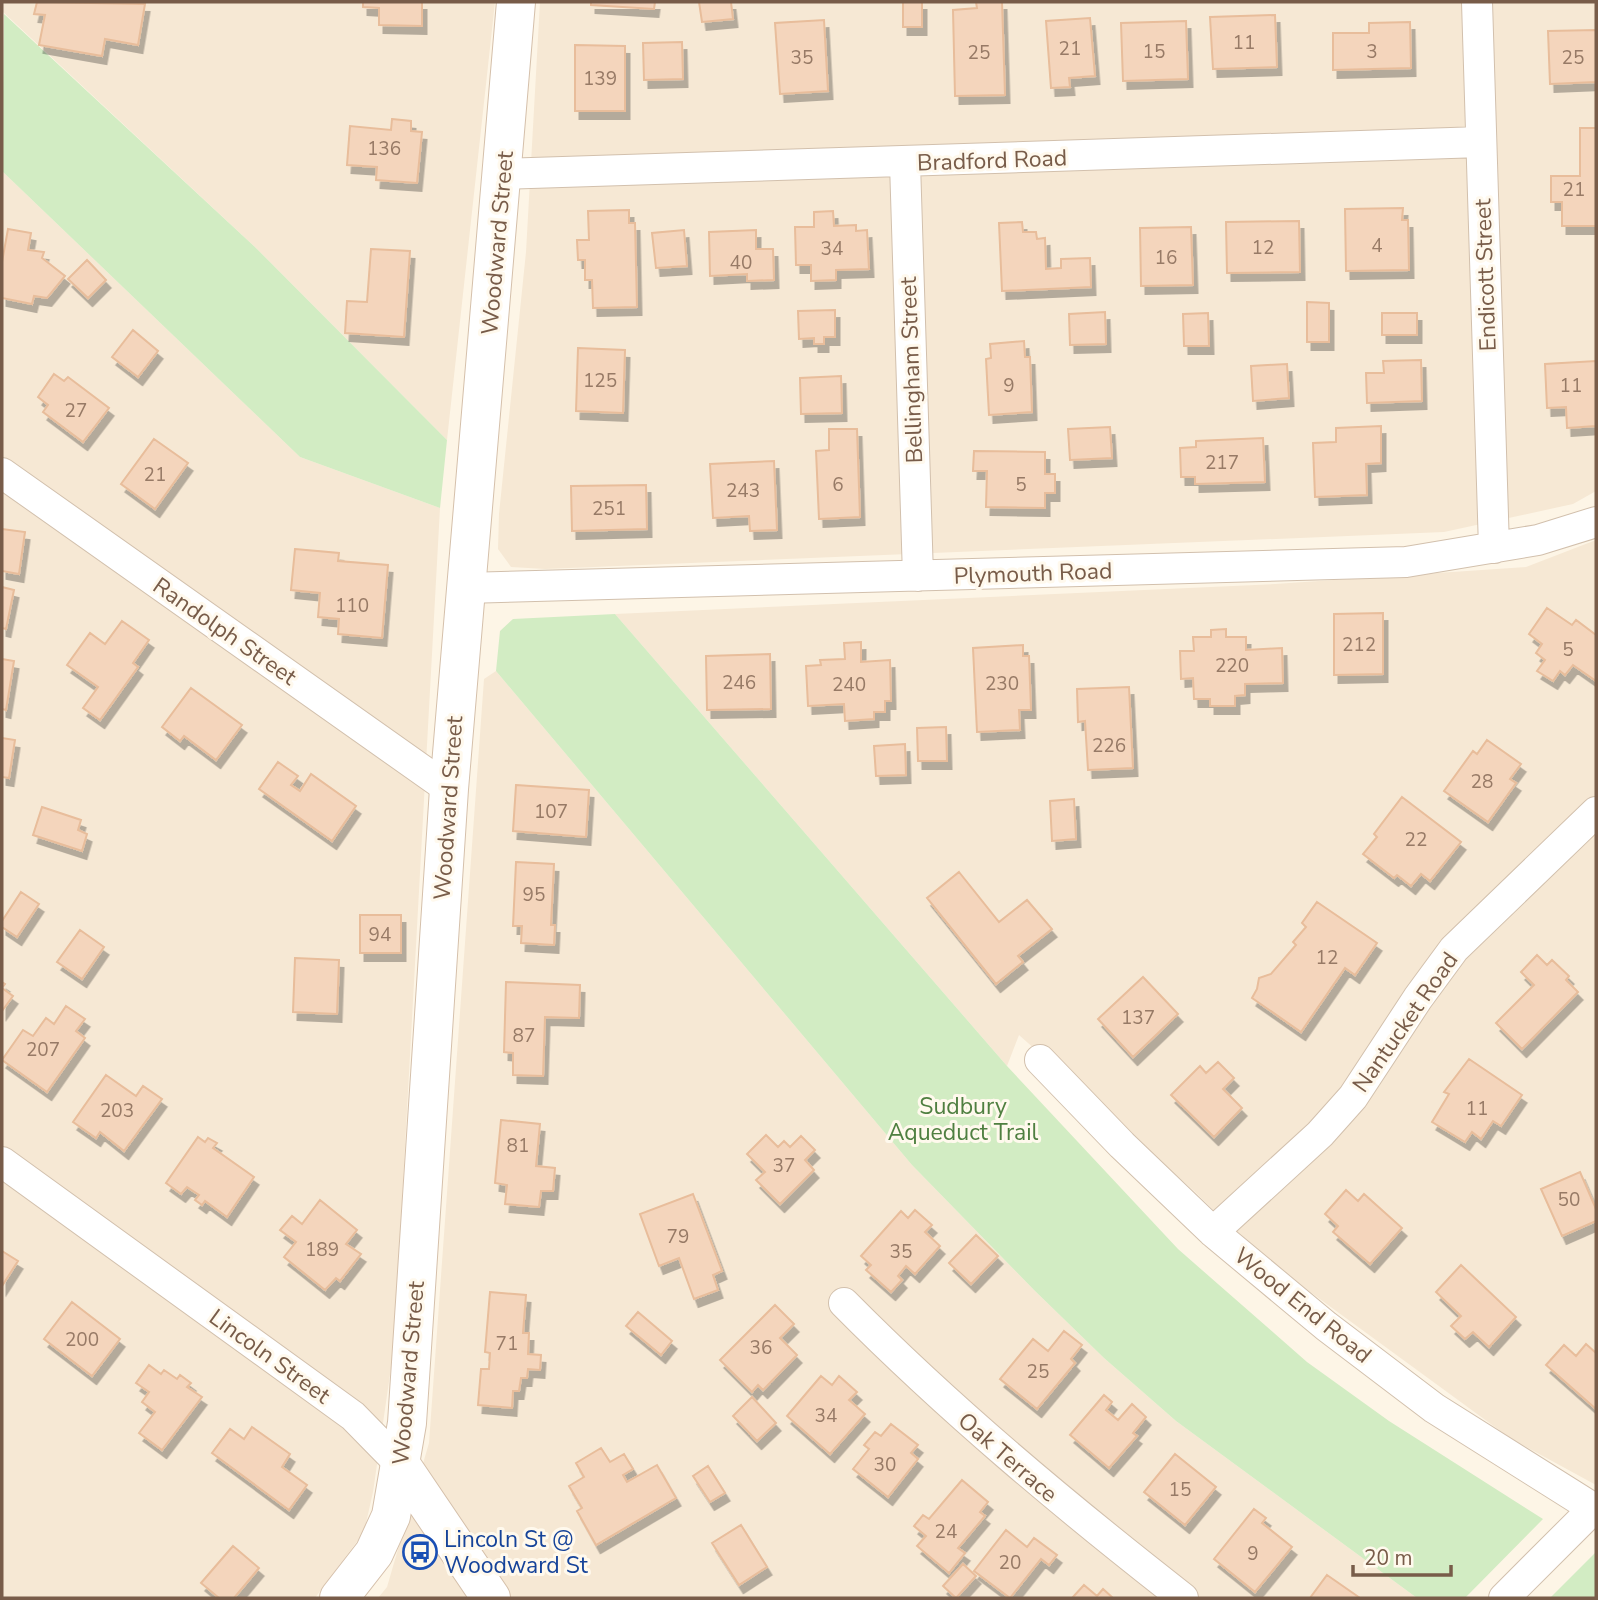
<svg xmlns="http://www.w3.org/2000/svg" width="1598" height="1600" font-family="'Nunito Sans',sans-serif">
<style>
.residential{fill:#f6e8d4}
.green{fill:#d2ecc3}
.building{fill:#f4d5bc;stroke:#e8bd9b;stroke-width:2;filter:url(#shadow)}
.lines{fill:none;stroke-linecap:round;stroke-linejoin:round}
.street-casing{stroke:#d2c0ad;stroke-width:32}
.secondary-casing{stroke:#d5c0ab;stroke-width:40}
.street{stroke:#fff;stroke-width:30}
.secondary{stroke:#fff;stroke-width:38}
.labels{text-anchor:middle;stroke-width:6;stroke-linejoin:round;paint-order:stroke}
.number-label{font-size:19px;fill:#977a66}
.street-label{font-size:23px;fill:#785c49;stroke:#fff9ed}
.park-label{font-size:23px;fill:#4f7f40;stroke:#fff9ed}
.transit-label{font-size:23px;fill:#164399;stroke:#fff9ed;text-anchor:start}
</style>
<defs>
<filter id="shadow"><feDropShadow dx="4.5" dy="8" stdDeviation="0" flood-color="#0004"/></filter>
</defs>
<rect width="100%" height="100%" fill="#fdf5e6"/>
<path class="residential" d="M2,2h493l-48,438 -190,-191 -255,-238z
M540,2h1056v489l-23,13 -129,28 -899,37 -34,-2 -13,-18 1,-35 27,-262z
M2,171l298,286 140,51 -46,839 -21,145 -9,40 -49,66h-313z
M1596,540v945l-86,-47 -249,-182 -67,-65 -175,-156 -12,31 -392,-452 660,-30 251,-17z
M496,671l416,494 122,125 70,68 72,63 241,177h-1039l9,-11 42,-144 55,-764z"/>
<path class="green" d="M4,14l253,235 190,191 -7,68 -140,-51 -298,-286z
M615,614l392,452 171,183 129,113 82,59 154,98 -78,79h-48l-241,-177 -72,-63 -70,-68 -122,-125 -416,-494 4,-40 13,-12z
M1596,1552v46h-46z"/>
<path class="building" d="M37,2l108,2 -7,41 -33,-6 -3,17 -63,-11 6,-30 -11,-1z
M363,2h59v24l-43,-1v-17l-16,-1z
M591,2h64l-1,7 -63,-4z
M699,2h32l2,17 -31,3z
M903,2h19v25h-19z
M976,2h26l3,93 -50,1 -2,-86 24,-2z
M1275,15l2,52 -64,2 -3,-52z
M1090,18l5,58 -26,2 1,9 -19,1 -5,-67z
M824,20l4,71 -48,3 -5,-71z
M1186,21l2,58 -65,2 -2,-58z
M1410,22l1,46 -78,2v-37h36v-10z
M1596,30v52l-46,2 -2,-53z
M682,42l1,37 -39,1 -1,-37z
M575,45l50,1v65h-50z
M392,119l19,2v10l11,1 -5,51 -41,-3 1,-13 -30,-2 3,-39 41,4z
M1580,128h16v98h-34v-24h-11v-26h29z
M1403,208l-1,12h6l1,50 -63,1 -1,-62z
M629,210v13h6l2,84 -44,1 -1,-28h-7v-20h-7l-1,-20h12l-1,-29z
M833,211l1,15 22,-1v6l11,-1 2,39 -33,1v10l-25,1v-16h-15l-1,-38h19v-15z
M1299,221l1,51 -73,1 -1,-51z
M1022,222l1,10h13l1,7 8,-1 1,31 15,-1v-9l29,-1 1,29 -89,4 -3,-68z
M1191,227l2,58 -52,1 -1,-58z
M8,229l23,4 -3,17 16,2 -2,6 23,18 -18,22 -13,-2 -2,8 -30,-6v-36z
M684,230l3,36 -31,2 -4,-35z
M756,230v19h17l1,31 -27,1v-7l-37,2 -1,-44z
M371,249l39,2 -6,86 -59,-4 2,-32 20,1z
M87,260l19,20 -18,18 -20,-19z
M1307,302l22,1v39h-22z
M835,310v27h-11v7h-10v-6l-15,1 -1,-28z
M1105,312l1,32 -36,1 -1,-31z
M1208,313l1,33h-25l-1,-32z
M1382,313h35v22h-35z
M133,330l25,21 -20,26 -26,-20z
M1024,341l1,16h5l2,55 -43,3 -3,-56 5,-1 -1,-14z
M578,348l47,2 -2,63 -47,-2z
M1421,360l1,41 -55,2 -1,-30h18l-1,-12z
M1596,361v65l-29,2 -1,-21 -19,1 -2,-44z
M1287,364l2,34 -36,3 -2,-35z
M54,374l10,7 4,-4 41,31 -26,34 -40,-30 5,-7 -10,-8z
M841,376l1,37 -41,1 -1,-36z
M1381,426v37l-15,1 1,31 -52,2 -2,-54 23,-1v-14z
M1110,427l2,31 -42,2 -2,-31z
M829,429h28l3,88 -41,2 -3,-68 13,-1z
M1263,438l2,44 -70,2v-7h-14l-1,-29 16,-1v-6z
M154,439l34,24 -33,46 -34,-25z
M974,451l71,1v22h10v19h-10v15l-59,-1 1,-36h-14z
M774,461l3,69 -27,1 -1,-15 -36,2 -3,-54z
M646,485l1,44 -75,2 -1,-45z
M2,529l23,3 -6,42 -17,-3z
M295,549l44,4 -1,8 50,4 -6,73 -44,-4 1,-15 -21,-2 2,-24 -29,-3z
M2,587l12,3 -8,39 -4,-1z
M1547,608l25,17 4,-5 20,15v46l-23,-16 -8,10 -5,-4 -7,10 -16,-10 8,-11 -9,-7 6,-9 -13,-10z
M1383,613v61l-49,1v-61z
M122,621l27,19 -16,23 5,4 -38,53 -17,-12 15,-21 -31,-22 23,-32 15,11z
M1226,629v8h20v13l36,-2 1,35 -38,1v11l-10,1v10h-25v-7h-16l-1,-21 -12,1 -1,-28h14l-1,-14h18v-7z
M861,642v20l29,-2 1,41h-6v11h-11v7l-29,2 -1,-17 -36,2 -2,-40 15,-1 -1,-5 25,-1 -1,-16z
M1023,645v11h6l2,54h-12l1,20 -43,2 -4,-84z
M770,654l1,55 -64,1 -1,-54z
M2,659l12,2 -8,49 -4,-1z
M1129,687l4,81 -45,2 -3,-49 -7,1 -1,-33z
M191,688l51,37 -26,35 -32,-24 -4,5 -18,-14z
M946,727l1,34h-29l-1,-33z
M2,738l13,2 -6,38 -7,-1z
M1487,740l34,24 -11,15 6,4 -28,39 -44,-31 29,-40 4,3z
M905,744l1,31 -30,1 -2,-30z
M278,762l20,14 -7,9 9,6 11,-17 45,32 -24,35 -73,-52z
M516,785l73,5 -3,47 -73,-6z
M1402,797l59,45 -31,39 -9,-7 -10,12 -14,-11 -3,3 -31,-24 14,-17 -3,-3z
M1074,799l2,40 -24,2 -2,-40z
M42,807l39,13 -3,10 9,4 -5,17 -49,-16z
M516,862l38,2 -3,61h4l-1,20 -33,-2 1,-17h-9z
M959,872l40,50 28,-22 25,29 -34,27 5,6 -27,22 -69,-86z
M21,892l18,12 -22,33 -15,-10v-6z
M1317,902l60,41 -22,32 -10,-7 -44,64 -49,-34 5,-9 2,-11 12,-4 25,-29 -3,-3 13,-15 -4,-4z
M360,915h41v38h-41z
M80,930l24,17 -22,32 -25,-17z
M1537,955l10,10 5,-5 17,16 -3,4 12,12 -56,57 -26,-26 38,-38 -13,-13z
M295,958l44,2 -2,54 -44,-2z
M1143,977l35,37 -45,43 -35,-38z
M2,982l3,2 -3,4 11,8 -11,15z
M506,982l74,3 -1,33 -34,-1 -2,59 -30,-1v-22l-9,-1z
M66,1006l19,13 -9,12 9,7 -38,54 -45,-32 21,-30 10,6 13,-18 8,6z
M1469,1059l53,36 -21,31 -8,-5 -12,18 -9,-7 -7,10 -33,-20 17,-28 -5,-2z
M1218,1062l16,16 -11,11 19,19 -28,29 -43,-42 29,-29 6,7z
M106,1075l30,21 7,-10 19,13 -38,52 -24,-19 -4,6 -23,-16z
M501,1120l39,4 -4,42 19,2 -2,23h-12l-2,16 -34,-3 2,-19 -12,-2z
M766,1135l12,12 6,-6 6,6 11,-11 14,14 -10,10 9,10 -34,34 -24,-24 9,-8 -18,-18z
M198,1137l7,5 3,-4 9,5 -4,5 41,29 -27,40 -22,-16 -3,4 -7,-5 4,-5 -12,-8 -6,7 -15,-11z
M1580,1172l16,37v12l-34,15 -21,-47z
M1346,1190l12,11 6,-7 38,34 -32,36 -37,-32 5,-6 -13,-12z
M693,1194l29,77 -9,4 5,15 -24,9 -15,-41 -20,8 -19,-52z
M320,1200l37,30 -11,14 15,10 -21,27 -4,-3 -11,12 -41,-33 12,-15 -16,-12 12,-14 10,8z
M915,1210l17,15 -7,7 15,14 -25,28 -9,-8 -8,10 4,4 -11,12 -25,-22 5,-5 -10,-9 40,-45 7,7z
M976,1235l22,21 -27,28 -22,-21z
M2,1251l16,10 -16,25z
M1461,1265l55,52 -27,30 -16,-15 -8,7 -14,-13 10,-10 -25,-24z
M490,1292l36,3 -3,38h6l-1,21 13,1 -1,15 -12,-1 -1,9h-6l-2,13h-6l-1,17 -34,-3 3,-36h8l1,-16 -5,-1z
M72,1302l48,37 -28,37 -48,-37z
M775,1305l19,19 -14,14 17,17 -34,35 -5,-5 -6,7 -32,-32z
M638,1312l34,29 -11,14 -35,-29z
M1064,1331l18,14 -11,14 4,4 -38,46 -37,-30 33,-40 15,12z
M1586,1344l10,9v56l-50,-44 18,-20 12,11z
M149,1365l12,9 3,-4 13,9 3,-4 11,8 -4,4 15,10 -40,53 -23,-17 16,-21 -13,-10 7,-10 -13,-9z
M821,1376l11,9 7,-9 18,16 -8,8 16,14 -35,40 -43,-38z
M1104,1395l8,7 -6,8 12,10 14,-16 14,13 -13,16 4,3 -28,32 -39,-33z
M752,1397l24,26 -19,18 -24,-25z
M891,1424l27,21 -7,8 7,6 -30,38 -35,-28 16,-20 -5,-4 11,-13 6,4z
M252,1427l38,27 -8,13 25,18 -18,25 -77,-57 18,-24 14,10z
M601,1448l9,14 14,-8 9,15 -10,6 4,7 30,-17 19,33 -80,47 -19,-34 5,-3 -13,-22 15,-9 -8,-14z
M1175,1454l41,33 -31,38 -41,-33z
M708,1466l17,27 -15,9 -17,-26z
M962,1480l26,22 -8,10 5,4 -27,32 7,5 -16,20 -32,-27 9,-10 -12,-10 9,-11 6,4z
M1254,1509l12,9 -4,5 30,24 -37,45 -41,-33z
M741,1525l26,42 -28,18 -27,-42z
M1006,1530l21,17 7,-9 23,17 -8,10 -8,-6 -31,39 -36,-27z
M233,1546l26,22 -25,30h-15l-18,-15z
M963,1564l13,12 -20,22 -13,-12z
M1327,1575l33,23h-50z
M1084,1585l13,11 6,-7 10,9h-41z"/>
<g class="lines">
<g class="street-casing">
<path id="street" d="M1477,2l17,546
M905,163l13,413
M503,174l978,-32
M2,473l447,316
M465,588l941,-26 132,-22 58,-18
M1040,1060l82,85 91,87 113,94 108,82 162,102
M2,1162l351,254 48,49
M1213,1232l107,-98 33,-37 65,-99 36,-49 142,-137
M844,1303c106,107 220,202 339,295
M1504,1598l89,-89"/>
</g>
<g class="secondary-casing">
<path id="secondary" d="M401,1465l90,133
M339,1598l35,-45 17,-37 16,-93 42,-634 67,-787"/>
</g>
<use href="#street" class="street"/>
<use href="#secondary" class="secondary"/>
</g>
<defs>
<g id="bus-ring" transform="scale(1.75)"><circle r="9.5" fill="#fff9ed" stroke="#1a4fb4" stroke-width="1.5"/><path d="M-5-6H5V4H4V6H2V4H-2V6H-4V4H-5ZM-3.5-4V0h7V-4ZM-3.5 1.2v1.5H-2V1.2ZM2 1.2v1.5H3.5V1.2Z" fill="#1a4fb4"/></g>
</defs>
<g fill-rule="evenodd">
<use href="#bus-ring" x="420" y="1552"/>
</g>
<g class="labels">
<g class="number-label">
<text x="1244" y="49">11</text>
<text x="1070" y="55">21</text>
<text x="1154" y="58">15</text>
<text x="1372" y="58">3</text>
<text x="979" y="59">25</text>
<text x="802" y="64">35</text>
<text x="1573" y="64">25</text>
<text x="600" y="85">139</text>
<text x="384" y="155">136</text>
<text x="1574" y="196">21</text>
<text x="1377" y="252">4</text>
<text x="1263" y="254">12</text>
<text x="832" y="255">34</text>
<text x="1166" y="264">16</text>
<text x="741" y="269">40</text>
<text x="600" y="387">125</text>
<text x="1009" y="392">9</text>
<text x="1571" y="392">11</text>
<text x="76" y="417">27</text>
<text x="1222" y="469">217</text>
<text x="155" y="481">21</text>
<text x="838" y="491">6</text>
<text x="1021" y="491">5</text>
<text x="743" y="497">243</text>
<text x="609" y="515">251</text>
<text x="352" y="612">110</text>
<text x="1359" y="651">212</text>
<text x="1568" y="656">5</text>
<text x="1232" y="672">220</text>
<text x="739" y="689">246</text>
<text x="1002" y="690">230</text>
<text x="849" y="691">240</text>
<text x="1109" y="752">226</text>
<text x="1482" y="788">28</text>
<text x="551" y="818">107</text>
<text x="1416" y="846">22</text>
<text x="534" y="901">95</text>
<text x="380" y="941">94</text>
<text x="1327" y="964">12</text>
<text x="1138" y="1024">137</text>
<text x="524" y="1042">87</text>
<text x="43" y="1056">207</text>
<text x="1477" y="1115">11</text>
<text x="117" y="1117">203</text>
<text x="518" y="1152">81</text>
<text x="784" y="1172">37</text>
<text x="1569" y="1206">50</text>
<text x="678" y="1243">79</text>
<text x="322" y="1256">189</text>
<text x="901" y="1258">35</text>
<text x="82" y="1346">200</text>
<text x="507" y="1350">71</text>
<text x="761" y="1354">36</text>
<text x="1038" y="1378">25</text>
<text x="826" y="1422">34</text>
<text x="885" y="1471">30</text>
<text x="1180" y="1496">15</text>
<text x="946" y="1538">24</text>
<text x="1253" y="1560">9</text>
<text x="1010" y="1569">20</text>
</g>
<g class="street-label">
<text transform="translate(992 160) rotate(-2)" y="8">Bradford Road</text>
<text transform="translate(497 243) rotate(-85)" y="8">Woodward Street</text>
<text transform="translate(1485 275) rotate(-92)" y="8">Endicott Street</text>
<text transform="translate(911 370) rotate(-92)" y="8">Bellingham Street</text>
<text transform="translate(1033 573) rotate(-2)" y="8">Plymouth Road</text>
<text transform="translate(225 631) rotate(35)" y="8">Randolph Street</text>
<text transform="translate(448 808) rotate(-86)" y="8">Woodward Street</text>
<text transform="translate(1405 1022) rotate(-55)" y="8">Nantucket Road</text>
<text transform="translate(1303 1305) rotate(39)" y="8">Wood End Road</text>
<text transform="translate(270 1356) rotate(36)" y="8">Lincoln Street</text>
<text transform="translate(408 1373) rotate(-85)" y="8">Woodward Street</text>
<text transform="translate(1008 1457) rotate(41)" y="8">Oak Terrace</text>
</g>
<g class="park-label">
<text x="963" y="1114">Sudbury<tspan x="963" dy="26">Aqueduct Trail</tspan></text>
</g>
<g class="transit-label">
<text x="444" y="1547">Lincoln St @<tspan x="444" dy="26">Woodward St</tspan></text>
</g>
</g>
<rect width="1598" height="1600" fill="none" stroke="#785c49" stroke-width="7"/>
<path d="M1353 1565v10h98v-10" fill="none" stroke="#785c49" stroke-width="3.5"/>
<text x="1364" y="1565" font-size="21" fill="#785c49" stroke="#fff9ed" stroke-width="5" paint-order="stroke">20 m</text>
</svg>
